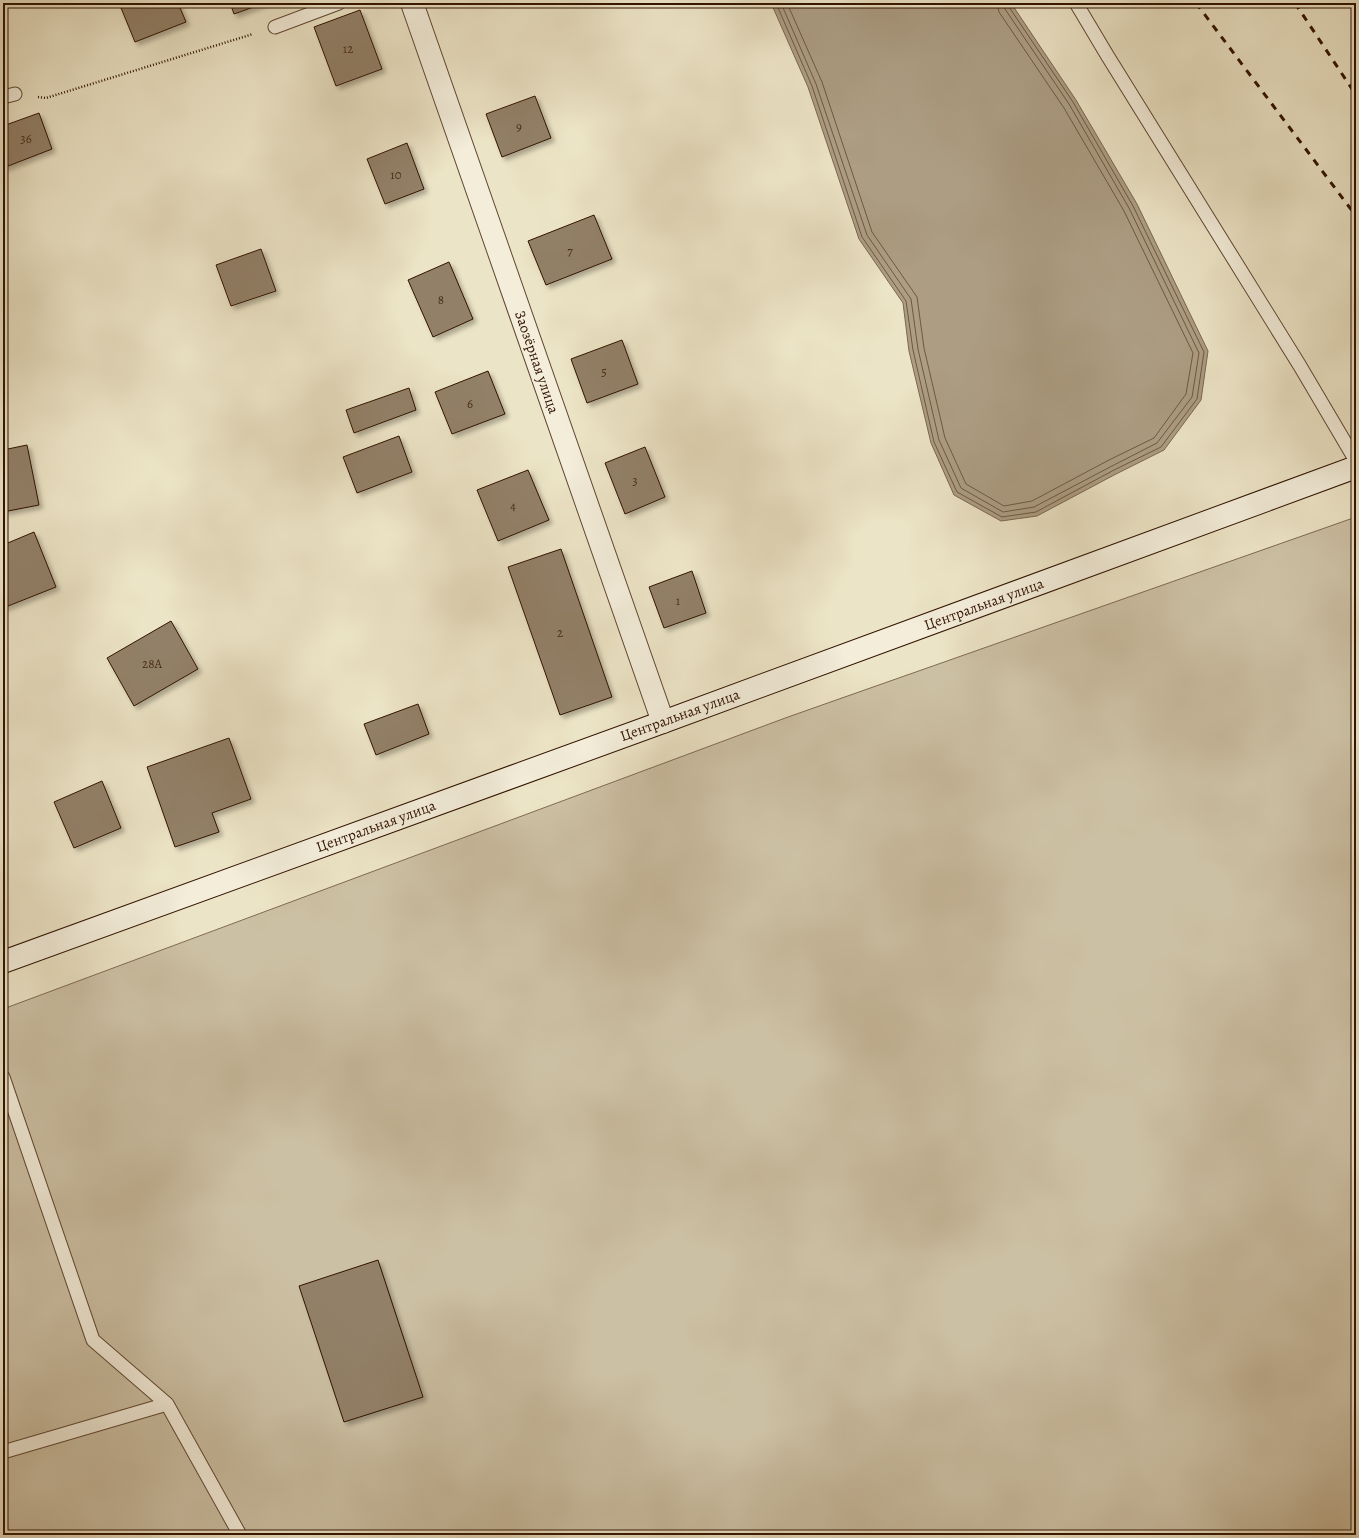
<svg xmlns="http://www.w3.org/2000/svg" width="1359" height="1538" font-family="Alegreya,serif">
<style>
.green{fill:#ccc0a4;stroke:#7e6a52}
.water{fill:#ac9d83;stroke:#7b664f}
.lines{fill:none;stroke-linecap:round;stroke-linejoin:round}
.shore{stroke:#6e5842;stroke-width:1}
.building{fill:#928067;stroke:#311300;filter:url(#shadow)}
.lane-casing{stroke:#604732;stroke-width:15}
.street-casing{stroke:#604732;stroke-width:24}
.secondary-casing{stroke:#311300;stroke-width:24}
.path{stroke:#311300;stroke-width:2.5;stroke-dasharray:1 2;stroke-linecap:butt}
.lane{stroke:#f3edda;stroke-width:13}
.street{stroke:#f3edda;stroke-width:22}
.secondary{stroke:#f3edda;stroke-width:22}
.rail{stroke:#311300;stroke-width:3;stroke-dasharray:7 7;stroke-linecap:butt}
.labels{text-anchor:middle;stroke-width:4;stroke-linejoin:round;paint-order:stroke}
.number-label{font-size:13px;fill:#492e1a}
.street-label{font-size:15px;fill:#311300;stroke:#f3edda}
</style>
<defs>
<filter id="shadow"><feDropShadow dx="3.5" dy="3.5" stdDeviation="2" flood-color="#0004"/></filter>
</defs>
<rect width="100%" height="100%" fill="#ece4c6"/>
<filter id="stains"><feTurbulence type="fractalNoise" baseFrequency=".005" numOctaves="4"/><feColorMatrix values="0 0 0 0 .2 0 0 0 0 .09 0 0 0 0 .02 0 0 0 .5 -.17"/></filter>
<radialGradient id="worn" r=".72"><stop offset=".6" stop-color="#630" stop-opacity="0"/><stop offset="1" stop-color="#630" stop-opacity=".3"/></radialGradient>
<path class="green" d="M1356,517v1018h-1353v-526l785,-292z"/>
<path class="water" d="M771,3h240l65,97 61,104 71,147 -7,49 -37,50 -48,24 -79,42 -36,5 -47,-26 -23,-52 -22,-92 -6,-48 -44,-64 -51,-152z"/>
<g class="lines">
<path class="shore" d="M776,3l36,83 50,151 44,64 7,49 21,92 23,50 45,25 34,-5 78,-42 47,-23 36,-48 7,-47 -71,-146 -60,-104 -64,-95 -1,-4
M781,3l35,81 51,151 44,64 7,50 21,91 22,48 42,24 31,-5 78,-41 45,-23 35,-46 7,-44 -70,-145 -60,-104 -64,-95 -2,-6
M787,3l35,79 50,150 45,65 7,51 21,90 21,46 38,22 28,-5 77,-41 45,-22 32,-44 7,-41 -69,-142 -60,-103 -65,-96 -2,-9"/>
</g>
<path class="building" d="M119,3h59l8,19 -51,20z
M230,3h35l-31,11z
M360,10l22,59 -46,17 -22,-59z
M535,96l16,42 -49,19 -16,-43z
M39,113l13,36 -49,19v-42z
M407,143l17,46 -39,15 -18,-45z
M594,215l18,44 -66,26 -18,-44z
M261,249l15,42 -45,15 -15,-41z
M449,262l24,57 -40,18 -25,-57z
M622,340l16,44 -51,19 -16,-44z
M488,371l17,43 -53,20 -17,-42z
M409,388l7,22 -62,23 -8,-23z
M399,436l13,36 -55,21 -14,-36z
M27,445l12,60 -36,7v-62z
M645,447l20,50 -40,17 -20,-51z
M528,470l21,50 -51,21 -21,-51z
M34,532l22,55 -53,21v-63z
M561,549l51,148 -52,18 -52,-148z
M692,571l14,42 -42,15 -15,-41z
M171,621l27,48 -64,37 -27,-48z
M418,704l11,30 -53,21 -12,-31z
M229,738l22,61 -39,14 7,19 -44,15 -28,-80z
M102,781l19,47 -47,20 -20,-46z
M378,1260l45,137 -79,25 -45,-136z"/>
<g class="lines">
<g class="lane-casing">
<path id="lane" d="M1076,3l31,52 193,311 56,95
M275,27l64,-24
M3,97l12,-3
M3,1077l90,263 74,64 73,131
M3,1452l164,-48"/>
</g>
<g class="street-casing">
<path id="street" d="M412,3l251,719"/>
</g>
<g class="secondary-casing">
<path id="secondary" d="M3,962l660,-240 693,-255"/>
</g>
<path class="path" d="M38,97l8,1 207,-64"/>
<use href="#lane" class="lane"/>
<use href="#street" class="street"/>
<use href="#secondary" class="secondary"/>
<path class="rail" d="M1196,3l160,213
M1295,3l61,92"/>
</g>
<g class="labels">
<g class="number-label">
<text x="348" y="53">12</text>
<text x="519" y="131">9</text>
<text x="26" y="143">36</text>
<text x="396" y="179">10</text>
<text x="570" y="255">7</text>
<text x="441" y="304">8</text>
<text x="604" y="376">5</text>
<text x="470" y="408">6</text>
<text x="635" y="485">3</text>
<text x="513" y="510">4</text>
<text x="678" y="605">1</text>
<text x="560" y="637">2</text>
<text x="152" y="668">28А</text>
</g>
<g class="street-label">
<text transform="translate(537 362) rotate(71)" y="5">Заозёрная улица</text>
<text transform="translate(984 604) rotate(-20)" y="5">Центральная улица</text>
<text transform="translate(680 715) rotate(-20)" y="5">Центральная улица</text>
<text transform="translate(376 826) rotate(-20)" y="5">Центральная улица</text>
</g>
</g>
<rect width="1359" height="1538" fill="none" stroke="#ece4c6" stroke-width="16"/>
<rect x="4" y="4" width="1351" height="1530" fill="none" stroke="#311300" stroke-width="2"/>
<rect x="8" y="8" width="1343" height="1522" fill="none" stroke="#311300"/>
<rect width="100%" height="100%" filter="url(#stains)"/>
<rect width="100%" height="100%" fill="url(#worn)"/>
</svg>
